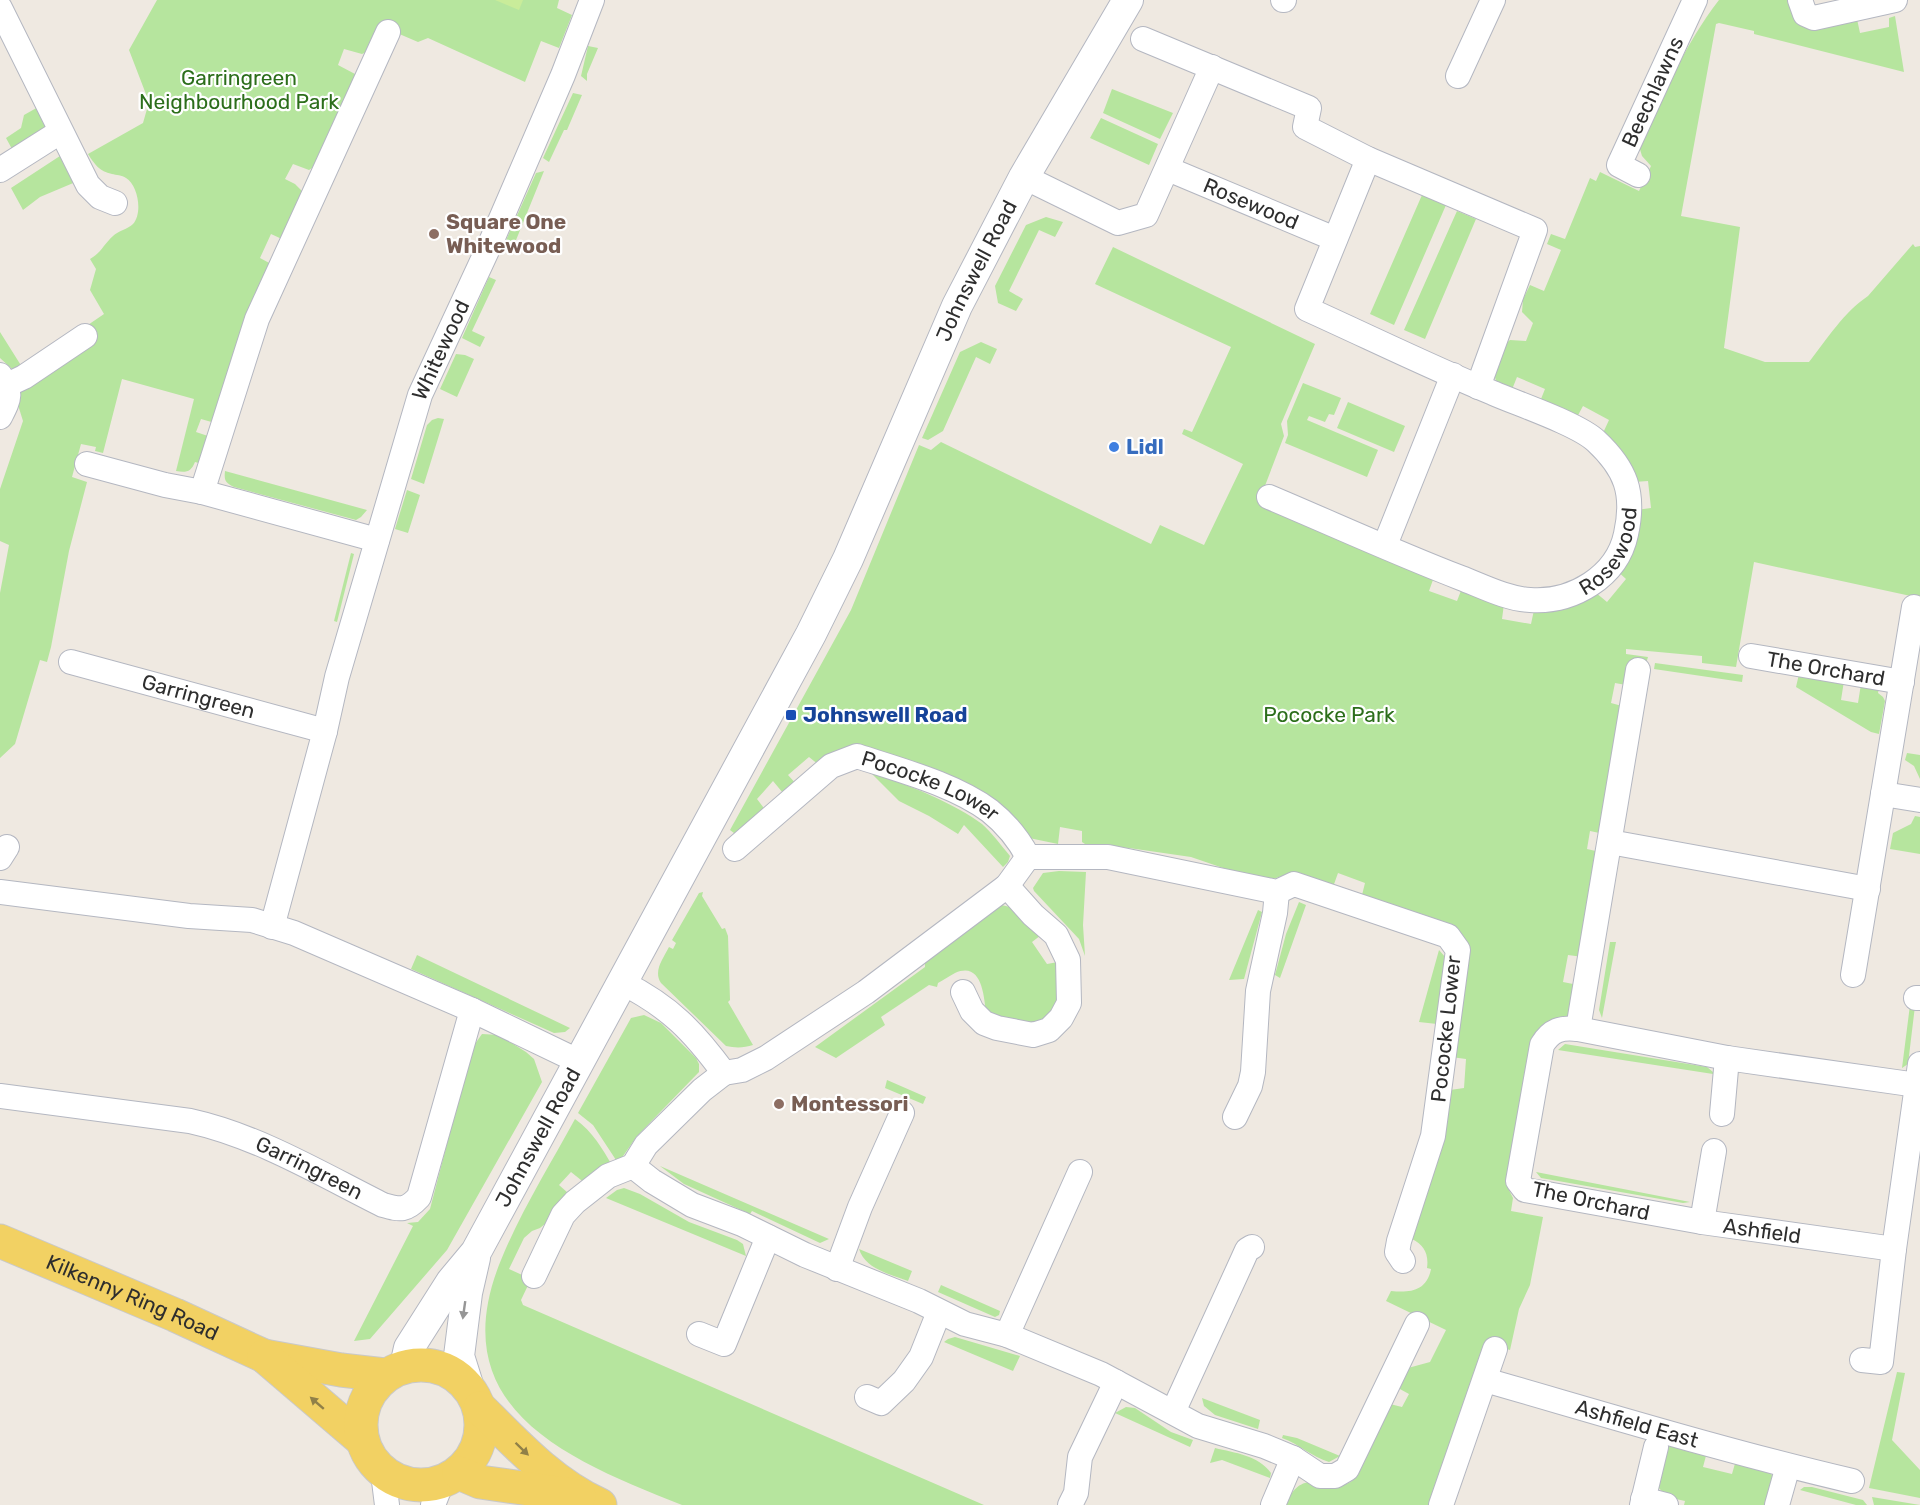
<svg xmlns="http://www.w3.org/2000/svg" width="1920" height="1505" font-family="Rubik,sans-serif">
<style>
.green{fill:#b6e59e}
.pitch{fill:#c9ec9a}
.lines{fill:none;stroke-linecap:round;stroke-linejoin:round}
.minor-casing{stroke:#b4b7c1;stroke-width:26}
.tertiary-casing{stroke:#b4b7c1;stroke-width:32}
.primary-casing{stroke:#c9c9c9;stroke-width:35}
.minor{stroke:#fff;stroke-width:24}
.tertiary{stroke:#fff;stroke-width:30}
.primary{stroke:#f2d163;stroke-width:33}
.oneway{fill:#969696}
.oneway2{fill:#908048}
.education-dot{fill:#8d6e63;stroke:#fff;stroke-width:2}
.shop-dot{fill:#3f7fe0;stroke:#fff;stroke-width:2}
.transit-dot{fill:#1a4fb4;stroke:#fff;stroke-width:2}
.labels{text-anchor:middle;stroke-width:4.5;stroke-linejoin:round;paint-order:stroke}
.park-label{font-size:21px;fill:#2c6e1b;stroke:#fff}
.street-label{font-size:21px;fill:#2e2e2e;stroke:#fff}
.education-label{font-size:21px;font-weight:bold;fill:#785e54;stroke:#fff;text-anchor:start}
.shop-label{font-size:21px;font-weight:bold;fill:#366cbe;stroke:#fff;text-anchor:start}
.transit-label{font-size:21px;font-weight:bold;fill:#164399;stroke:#fff;text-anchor:start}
</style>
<rect width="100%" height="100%" fill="#efe9e1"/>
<path class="green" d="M157,0h402l-2,8 15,7 -13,33 -18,-7 -16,41 -97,-44 -10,4 -35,-15 -10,22 -11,5 -18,-5 -6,16 17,9 2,8 -37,81 -11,7 -16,-6 -8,15 10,5 7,7 -1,12 -17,37 -13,-6 -11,24 13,7 -58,158 -14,-4 -5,13 15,5 -9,27 -7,-2c-4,10 -9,11 -19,9l18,-72 -72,-20 -19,74 -8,-2 1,-4 -15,-3 -9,33 15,5 -18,69 -18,96 -4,15 -7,-2 -25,84 -15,14v-165l9,-48 -9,-4v-52l23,-68 -5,-16 1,-12 66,-66 19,-13 -14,-24 6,-21 -6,-10c11,-6 14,-15 23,-23 5,-5 15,-7 20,-12 10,-11 5,-39 -7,-46 -4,-3 -10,-3 -14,-4 -13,-3 -17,-9 -24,-20l55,-31 6,-21 -20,-52z
M1719,0h72c2,43 37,25 66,19l3,14 29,-6v-9l6,-2 9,56 -150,-38v-3l-35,-8 -3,1 -35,192 59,11 -16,121 41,14h44c18,-23 35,-50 59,-66l45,-52 2,3 5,-1v352l-166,-36 -18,105 -34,-4v-7l-76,-7v5l22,3 -3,10 -19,18 -11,-2 -4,20 11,3 -18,128 -14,-3 -3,18 13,3 -17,105 -15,-2 -5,27 15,3 -5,34 -40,27 -25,142 5,10 -2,13 32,6 -13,68 -11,24 -9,41 -22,-7 -58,162h-145c22,-49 49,0 73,-30l32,-71 12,3 7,-13 -11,-6 10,-20 22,-6 16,-32 -60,-29 5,-10c19,2 36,0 40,-22l-4,-1c2,-14 -3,-23 -15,-29l38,-149 14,-2 2,-29 -15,-2 15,-101 -104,-61 3,-12 -27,-10 -5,14 -35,-12h-13l-21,7 -73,-25 -62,-9 -41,-2 -6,-4v-11l-22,-4 -2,17 -29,-6 -85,-63 -125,-10 -10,-8 -21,18 10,11 -15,7 -10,-12 -16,18 9,12 -28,25 -8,-6 121,-220 68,-165 12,5 10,-8 210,102 9,-19 44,20 39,-81 -61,-30 2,-5 8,3 39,-85 -136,-63 18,-37 202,97 -34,80 3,12 -26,68 134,58 42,15 -5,14 28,10 5,-13 42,16 -2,15 29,5 3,-14 61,-18 12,10 19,-23 -11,-10 21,-59 15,-2 -3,-27 -14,1 -31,-49 6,-13 -26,-14 -7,13 -37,-15 6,-15 -28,-12 -6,15 -14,-8 -3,-10 11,-30 5,-4 16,1 7,-18 -11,-11 1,-13 7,-14 14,6 17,-41 -14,-6 4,-10 14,5 25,-61 6,3 4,-9 39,19 12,-25 -9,-10 -3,-10c24,-50 46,-102 80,-146z
M588,46l10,2 -11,26v7l-6,-5z
M1112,89l61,24 -13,26 -57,-26z
M573,93l9,2 -15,35h-3l-15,32 -6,-4z
M40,106l11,20 -39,23 -6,-11 15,-10 3,-13z
M1101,118l57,26 -9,21 -59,-27z
M63,154l15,27 -38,16 -17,13 -12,-22z
M544,171l-32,79 -9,-3 33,-74z
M1422,195l24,10 -52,120 -24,-11z
M1457,211l19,8 -51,120 -21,-9z
M1046,217l17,5 -8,15 -16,-7 -30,61 14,8 -7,12 -18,-8 -3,-17 31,-61z
M489,277l7,3 -24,51 13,6 -5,10 -18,-9z
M0,332l22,35 -10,2 -12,-11z
M981,342l16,7 -7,15 -14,-7 -33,74 -15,9 -6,-2 38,-86z
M456,354l9,1 9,4 -17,38 -17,-8z
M1303,383l38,15 -7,17 -5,-1 -4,8 -16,-6 -2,4 71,30 -11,27 -82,-34 3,-8 -1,-14z
M1348,402l57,24 -11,26 -57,-24z
M438,418l6,1 -20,65 -13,-5 16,-54 5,-5z
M225,471l142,39 -6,7 -5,3 -122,-33c-9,-4 -10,-7 -9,-16z
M407,490l13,5 -12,38 -13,-4z
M351,553l3,1 -17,68 -3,-1z
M1655,663l88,12 -1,7 -88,-13z
M1799,674l45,7 -3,19 17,3 3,-19 18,4 -1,5 5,4 2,4 -6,33 -8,-2 -75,-45z
M1907,753l13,2v24l-6,-13 -9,-6z
M872,774c29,7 86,31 110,50 10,9 19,21 28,32l-2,6 -5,5 -39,-42 -6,9 -29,-18 -30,-15z
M1915,816l5,1v37l-30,-5 3,-16 18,-9z
M1059,871l27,1 -3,53 2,31 -6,-17 -45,-48 -1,-3 10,-15z
M703,892l-1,4 20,33 3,-1 3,8 2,64 -2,2 25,43c-9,3 -18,3 -27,1l-65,-63c-8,-12 2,-24 8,-36l4,2 3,-6 -4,-3 27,-47z
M1299,902l7,3 -26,73 -5,-3 11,-41z
M997,904l13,3 35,25 -13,10 15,22 11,-2 1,42 -21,20 -22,1 -30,-12c-2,-17 -4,-52 -31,-40 -6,3 -11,7 -17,10l-1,4 -8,-2 -48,32 4,8 -49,33 -21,-11 110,-80v-6z
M1258,910l4,2 -18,67 -15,1z
M1610,942h6l-14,76 -3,-8z
M1439,950l7,8 -9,66 -18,-2z
M417,955l153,73 -5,4 -11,1 -143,-64z
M1910,1005l5,1 -7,58 -6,4z
M644,1015l17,8 35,35 3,6v8l-62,64 -16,23 -5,1 -23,-35 -15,-12 53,-95z
M482,1034l17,1 27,17 8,7 8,23 -95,168 -77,89 -16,2 59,-115 -6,-3 11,-1 12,-13 42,-161z
M1565,1044l142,23 6,5v2l-155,-24z
M887,1080l39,17 -3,7 -38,-16z
M575,1119c18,13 27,29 38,48l-27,17 -15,-12 -12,13 9,8 -22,30 -6,5 -8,3 -8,7 -15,31 22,10 -10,21 2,5 461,200h-302c-113,-45 -242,-96 -181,-245 20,-49 49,-95 74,-141z
M660,1166l169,73 -9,4 -68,-32 -2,3 -66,-30z
M1536,1172l154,30 -7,1 -142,-25z
M624,1188l16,6 49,28 48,18 6,4 3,12 -140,-58 11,-8z
M859,1249l53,22 -4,10c-18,-7 -43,-12 -49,-32z
M941,1285l59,26 -1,4 -4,2 -57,-25z
M955,1337l65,19 -7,15 -69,-29 4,-3z
M1897,1372l8,1 -13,67 28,30v28l-51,-10z
M1202,1398l58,22 -2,9 -43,-14 -11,-9z
M1126,1407l9,1 36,24 22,8 -3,7 -75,-34z
M1283,1435l14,3 43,18 -11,6c-17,-5 -30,-18 -47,-24z
M1649,1436l58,16 -4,15 29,7 4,-14 35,13 3,8 -6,24h-84l1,-4 -18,-4 -9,-10z
M1215,1448c20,5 43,7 56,25l-1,5 -48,-18 -12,3z
M1804,1487h8l51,13 4,5h-11l-56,-15z
M1872,1497l48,8h-46z"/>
<path class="pitch" d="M495,0h28l-4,10z"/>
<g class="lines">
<g class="minor-casing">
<g id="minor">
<path d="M1283,0h1"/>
<path d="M1800,0l5,14 9,4 81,-18"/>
<path d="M0,8l88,177 12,12 15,6"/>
<path d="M1143,39l166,69 -4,19 63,32 167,71 -57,157"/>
<path d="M1458,76l35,-76"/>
<path id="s1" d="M1168,169l167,70"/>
<path d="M0,170l60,-38"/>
<path id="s2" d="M1638,175l-19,-10 76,-165"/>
<path d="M1024,177l94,46 28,-8 66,-148"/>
<path d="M0,375c13,18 9,24 0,42"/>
<path d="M7,385l17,-8 61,-41"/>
<path d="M87,464l78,21 37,7 175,48"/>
<path d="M202,492l55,-173 131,-287"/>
<path id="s3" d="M1269,497c64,27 127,56 192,81 21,8 46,21 69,22 42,3 87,-23 96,-66 9,-41 0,-65 -30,-93 -18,-17 -78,-37 -103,-48 -63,-26 -124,-56 -186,-84l61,-150"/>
<path d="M1385,545l68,-170"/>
<path id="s4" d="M1751,656l151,26"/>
<path id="s5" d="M71,662l254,69"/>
<path d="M1883,794l37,6"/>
<path d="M1610,842l258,47"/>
<path id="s6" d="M735,849l96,-83 26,-10c42,14 97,28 133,55 15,12 29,29 38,46"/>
<path d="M0,858l7,-11"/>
<path d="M0,892l189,24 63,4 42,13 178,77 108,52"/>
<path id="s7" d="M272,927l53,-196 12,-54 83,-282 71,-153 72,-167 29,-75"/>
<path d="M1853,975l61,-368"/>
<path d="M963,992l9,19 12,12 13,5 36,7 16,-5 12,-12 8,-15 -1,-43 -12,-25 -23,-20 -26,-29"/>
<path d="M1916,998h4"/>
<path d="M1578,1029l60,-359"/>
<path d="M724,1073l18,-3 24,-12 100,-66 141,-106 21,-29h80l169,35 17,-8 154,52 10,14 -25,186 -34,105 -2,11 6,9"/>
<path id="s8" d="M0,1096l190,25c68,15 131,53 193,84 18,5 23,6 36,-8l53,-187"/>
<path d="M1722,1114l5,-56"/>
<path d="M1235,1117l15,-31 3,-14 5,-81 17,-78 2,-21"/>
<path d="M633,1166l19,15 40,24 50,19 63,31 114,46 46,23 42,11 94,39 97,52 66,20 29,12 27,18h15l12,-7 70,-145"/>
<path d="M1702,1222l12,-71"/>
<path d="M1894,1249l-192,-27 -177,-32 -7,-9 24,-136c9,-15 19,-18 36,-16l149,29 190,27"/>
<path d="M837,1269l23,-62 42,-94"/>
<path d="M534,1276l29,-61 12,-13 33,-26 25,-10 13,-21 56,-55 22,-17c-31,-42 -54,-66 -101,-90"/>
<path d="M699,1334l25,10 44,-107"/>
<path d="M1007,1335l73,-163"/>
<path d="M1862,1360l19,2 13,-113 26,-185"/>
<path id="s9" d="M1485,1380c122,35 243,72 367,101"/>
<path d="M867,1397l14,6 23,-22 17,-24 18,-45"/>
<path d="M1173,1412l70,-153 4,-9 5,-3"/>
<path d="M383,1473l4,32"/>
<path d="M1643,1499l23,6"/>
<path d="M433,1505l9,-23"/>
<path d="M1070,1505l6,-12 4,-36 36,-75"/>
<path d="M1273,1505l20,-47"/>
<path d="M1441,1505l54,-156"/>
<path d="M1642,1505l14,-58"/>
<path d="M1777,1505l11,-39"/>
</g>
</g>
<g class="tertiary-casing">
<g id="tertiary">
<path id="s10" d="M405,1366l4,-18 42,-66 25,-30 335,-618 37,-75 109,-253 67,-129 104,-177"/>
<path d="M469,1388l-10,-32 8,-63 8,-35"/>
</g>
</g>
<g class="primary-casing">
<g id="primary">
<path id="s11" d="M0,1241l175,74 89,41 77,14 44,5"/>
<path d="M264,1356l98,84"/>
<circle cx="421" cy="1425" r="60"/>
<path d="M480,1408c36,36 73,76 120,97"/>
<path d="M459,1473l21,9 99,14"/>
</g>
</g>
<use href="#minor" class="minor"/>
<use href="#tertiary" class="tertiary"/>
<use href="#primary" class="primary"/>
</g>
<defs><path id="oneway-solid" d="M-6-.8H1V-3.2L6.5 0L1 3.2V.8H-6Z" transform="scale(1.5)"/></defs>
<use class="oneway" href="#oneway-solid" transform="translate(464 1310) rotate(98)"/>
<g class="oneway2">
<use href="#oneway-solid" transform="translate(317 1403) rotate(-139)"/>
<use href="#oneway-solid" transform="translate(522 1449) rotate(44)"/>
</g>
<g class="education-dot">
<circle cx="434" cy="234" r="6"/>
<circle cx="779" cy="1104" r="6"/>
</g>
<circle class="shop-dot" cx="1114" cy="447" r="6"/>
<rect class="transit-dot" x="785" y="709" width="12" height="12" rx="3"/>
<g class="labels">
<g class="park-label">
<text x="239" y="85">Garringreen<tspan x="239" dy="24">Neighbourhood Park</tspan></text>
<text x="1329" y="722">Pococke Park</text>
</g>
<g class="street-label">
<text dy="7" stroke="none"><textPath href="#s2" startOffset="102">Beechlawns</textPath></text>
<text dy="7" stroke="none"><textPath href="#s1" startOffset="90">Rosewood</textPath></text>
<text dy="7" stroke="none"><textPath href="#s10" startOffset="1238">Johnswell Road</textPath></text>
<text dy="7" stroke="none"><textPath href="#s7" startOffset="602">Whitewood</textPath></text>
<text dy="7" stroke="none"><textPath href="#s3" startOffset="384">Rosewood</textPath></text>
<text dy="7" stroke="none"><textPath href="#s4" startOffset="76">The Orchard</textPath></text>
<text dy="7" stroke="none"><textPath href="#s5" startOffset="132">Garringreen</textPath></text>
<text dy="7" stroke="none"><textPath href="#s6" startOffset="234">Pococke Lower</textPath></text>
<text transform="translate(1446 1029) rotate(-84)" y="7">Pococke Lower</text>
<text dy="7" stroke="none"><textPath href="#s10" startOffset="266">Johnswell Road</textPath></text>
<text dy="7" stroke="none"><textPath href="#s8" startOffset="320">Garringreen</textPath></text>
<text transform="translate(1591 1201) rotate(12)" y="7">The Orchard</text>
<text transform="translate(1762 1231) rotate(8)" y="7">Ashfield</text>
<text dy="7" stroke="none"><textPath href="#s11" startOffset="144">Kilkenny Ring Road</textPath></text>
<text dy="7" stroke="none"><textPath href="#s9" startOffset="158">Ashfield East</textPath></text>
</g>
<g class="education-label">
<text x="446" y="229">Square One<tspan x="446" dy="24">Whitewood</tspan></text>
<text x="791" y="1111">Montessori</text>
</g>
<g class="shop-label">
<text x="1126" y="454">Lidl</text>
</g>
<g class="transit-label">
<text x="803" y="722">Johnswell Road</text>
</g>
</g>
</svg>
